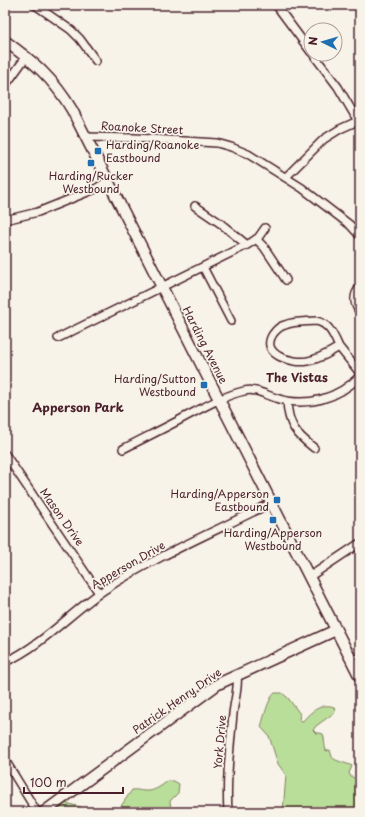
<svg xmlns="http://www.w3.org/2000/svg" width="365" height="817" font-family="'Playpen Sans',sans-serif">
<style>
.green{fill:#b9de99;stroke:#827e62}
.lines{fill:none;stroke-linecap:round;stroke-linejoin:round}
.street-casing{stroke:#4a1f2b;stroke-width:10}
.secondary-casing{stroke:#4a1f2b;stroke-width:13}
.street{stroke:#f7f3e8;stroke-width:7}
.secondary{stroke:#f7f3e8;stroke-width:10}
.poi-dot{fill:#1f6fb2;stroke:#f7f3e8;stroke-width:1.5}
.labels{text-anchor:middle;stroke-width:3.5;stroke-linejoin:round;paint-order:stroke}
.street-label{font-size:11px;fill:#4a1f2b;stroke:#f7f3e8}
.poi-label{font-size:11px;fill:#4a1f2b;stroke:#f7f3e8}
.neighbourhood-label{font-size:12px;font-weight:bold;fill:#4a1f2b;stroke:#f7f3e8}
</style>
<rect width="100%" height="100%" fill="#f7f3e8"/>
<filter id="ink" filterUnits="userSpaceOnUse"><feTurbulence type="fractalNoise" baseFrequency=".025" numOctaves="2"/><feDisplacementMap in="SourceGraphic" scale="8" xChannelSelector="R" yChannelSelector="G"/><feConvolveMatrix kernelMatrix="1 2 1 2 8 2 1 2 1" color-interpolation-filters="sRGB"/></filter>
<g filter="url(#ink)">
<path class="green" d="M282,693l6,5 12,16 -1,6 4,1c6,-8 19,-19 31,-14l1,3 -1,3 -18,13 -3,4 3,3h4l3,1c2,6 1,11 3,17l4,-1c1,2 1,5 2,7 2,4 15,6 20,9l-3,7 2,4 9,2v28l-1,4 1,1h-77l3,-37 -8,-11 -9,-28 -8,-9c2,-7 8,-31 14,-34 2,0 5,0 7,0z
M168,781h6l5,3 -1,9 -8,8 1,9 11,1v1h-65l15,-22c5,-1 8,1 13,1 9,1 16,-5 23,-10z
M65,803l16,4 5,5h-26v-3z"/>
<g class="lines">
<g class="street-casing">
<path id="street" d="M35,5l36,25 9,9 16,22
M276,5l35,47
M313,54l25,33 20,34
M5,86l21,-29
M85,137l50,1 82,5 14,4 17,7 54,34 48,37 10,11
M286,177l38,-38 16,-10 20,-9
M195,206l25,17 27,22
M5,220l33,-8 20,-8 37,-15 13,-8
M256,239l8,8 22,33
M203,267l28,54
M360,287c-8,9 -6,17 0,26
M316,321c13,2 18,15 23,26 -10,6 -20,12 -31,14 -15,3 -49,-6 -35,-27 3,-4 7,-8 12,-9 9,-4 21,-3 31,-4z
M58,338l189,-93 11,-7 7,-10
M339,347l21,26
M287,401c1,24 9,33 27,47
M123,449c21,-11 42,-21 62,-32 19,-10 38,-21 59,-26 12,-3 21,4 32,7 30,10 62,1 84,-22
M5,454l94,139
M309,577l51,-34
M5,662c38,-17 65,-49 99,-72 52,-34 112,-59 167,-87
M5,760l32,52
M228,812c-2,-33 2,-65 5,-98 1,-12 6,-27 4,-39"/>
</g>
<g class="secondary-casing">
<path id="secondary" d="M5,41c30,22 48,37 67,69l288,567
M44,812l174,-128 118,-54"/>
</g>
<use href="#street" class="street"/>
<use href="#secondary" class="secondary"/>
</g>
</g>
<g class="poi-dot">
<rect x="94" y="147" width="8" height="8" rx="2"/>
<rect x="87" y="159" width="8" height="8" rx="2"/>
<rect x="200" y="381" width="8" height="8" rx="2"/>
<rect x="273" y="496" width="8" height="8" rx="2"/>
<rect x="269" y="516" width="8" height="8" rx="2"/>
</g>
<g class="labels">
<g class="street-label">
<text transform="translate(142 128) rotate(3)" y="4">Roanoke Street</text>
<text transform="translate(205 345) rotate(63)" y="4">Harding Avenue</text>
<text transform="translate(62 517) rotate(55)" y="4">Mason Drive</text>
<text transform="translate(128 565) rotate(-30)" y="4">Apperson Drive</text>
<text transform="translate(177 701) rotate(-35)" y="4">Patrick Henry Drive</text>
<text transform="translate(220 742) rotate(-85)" y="4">York Drive</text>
</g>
<g class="poi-label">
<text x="106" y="149" text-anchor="start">Harding/Roanoke<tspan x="106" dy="13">Eastbound</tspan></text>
<text x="91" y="180">Harding/Rucker<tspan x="91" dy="13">Westbound</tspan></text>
<text x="196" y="383" text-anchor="end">Harding/Sutton<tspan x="196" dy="13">Westbound</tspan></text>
<text x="269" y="498" text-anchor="end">Harding/Apperson<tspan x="269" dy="13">Eastbound</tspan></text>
<text x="273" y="537">Harding/Apperson<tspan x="273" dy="13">Westbound</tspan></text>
</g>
<g class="neighbourhood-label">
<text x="297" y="382">The Vistas</text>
<text x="78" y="412">Apperson Park</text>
</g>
</g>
<rect width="365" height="817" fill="none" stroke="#f7f3e8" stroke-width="20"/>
<rect x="10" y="10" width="345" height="797" fill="none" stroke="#4a1f2b" stroke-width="1.5" filter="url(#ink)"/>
<g transform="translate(323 42) rotate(275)"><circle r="19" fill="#f7f3e8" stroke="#b29e9c"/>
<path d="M0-3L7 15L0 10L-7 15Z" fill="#1f6fb2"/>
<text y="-6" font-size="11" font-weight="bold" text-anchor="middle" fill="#4a1f2b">N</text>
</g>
<path d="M24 787v6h99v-6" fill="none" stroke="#4a1f2b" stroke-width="2"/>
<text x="30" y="787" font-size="12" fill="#4a1f2b" stroke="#f7f3e8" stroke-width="3" paint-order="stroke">100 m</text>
</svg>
